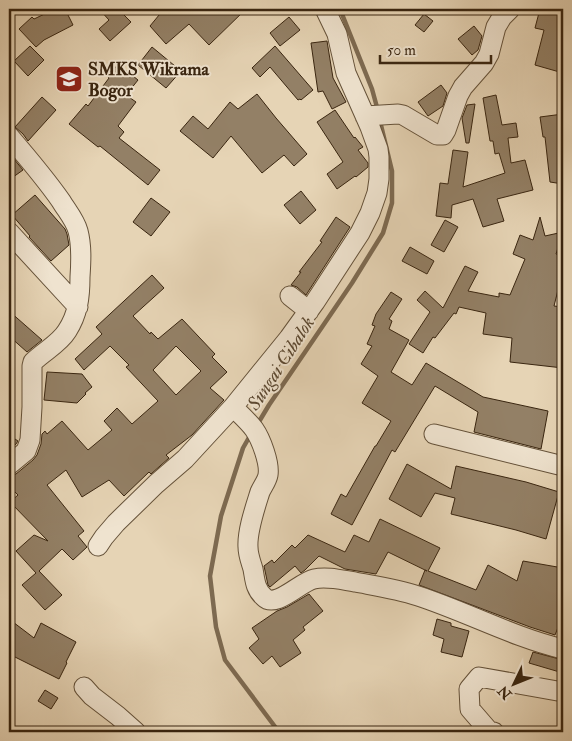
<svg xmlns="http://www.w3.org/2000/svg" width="572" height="741" font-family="'IM FELL Double Pica',serif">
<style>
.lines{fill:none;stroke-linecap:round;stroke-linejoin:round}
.stream{stroke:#7d6a51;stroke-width:4.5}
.building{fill:#938066;stroke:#392510;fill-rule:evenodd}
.minor-casing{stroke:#645139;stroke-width:21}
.minor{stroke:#efe3cf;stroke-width:19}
.labels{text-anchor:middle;stroke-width:4;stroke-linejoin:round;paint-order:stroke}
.poi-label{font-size:18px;font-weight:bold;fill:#392510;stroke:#efe3cf;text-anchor:start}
.water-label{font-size:19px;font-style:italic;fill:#5b4831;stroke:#efe3cf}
</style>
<rect width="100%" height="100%" fill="#e6d4b5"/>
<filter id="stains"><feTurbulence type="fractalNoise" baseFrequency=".004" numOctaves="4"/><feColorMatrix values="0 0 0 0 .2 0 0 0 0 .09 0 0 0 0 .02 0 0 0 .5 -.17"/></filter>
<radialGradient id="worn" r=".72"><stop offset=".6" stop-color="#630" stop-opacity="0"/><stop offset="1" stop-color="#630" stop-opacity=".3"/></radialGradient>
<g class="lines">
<path class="stream" d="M340,9l32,80 6,22
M257,425l12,-20 83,-122 31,-50 9,-30v-32l-12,-50
M251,434l-8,14 -22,68 -11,60 6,51 9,33 54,72"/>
</g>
<path class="building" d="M55,9h10l8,16 -29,15 -8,7 -17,-18 13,-12 2,2z
M99,9h19l13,13 -21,19 -11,-12 10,-9z
M164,9h82l-37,36 -20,-21 -23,20 -16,-18z
M540,9h23v64l-28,-8 9,-35 -9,-2z
M424,14l9,7 -9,11 -9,-7z
M289,17l11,13 -20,16 -10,-13z
M474,26l8,10 -4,14 -6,5 -14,-16z
M327,41l6,37 13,24 -14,7 -9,-18 -5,1 -7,-49z
M30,46l14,14 -16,16 -14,-15z
M275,46l38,44 -12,10 -1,-1 -2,1 -28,-33 -10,10 -8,-9z
M152,47l29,24 -15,17 -28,-23z
M118,64l20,16 -12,15 10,7 -18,24 6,6 -5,6 41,32 -12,15 -48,-39 -2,1 -29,-23 17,-20 2,2 21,-28 -1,-1z
M441,85l6,8 -4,13 -15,10 -10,-14z
M257,94l19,24 31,36 -13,12 -10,-11 -22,18 -31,-37 -18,22 -33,-27 13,-15 15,13 22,-27 8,7z
M496,95l6,30 14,-2 2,14 -10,1 3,25 14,-3 8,30 -36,9 7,22 -21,6 -10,-28 -21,6 -1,13 -15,-2 4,-33 8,1 5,-34 15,2 -5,35 42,-14 -6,-20 -4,1 -2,-13h-3l-7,-43z
M42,97l14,13 -28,31 -5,-7 -8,-7z
M475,104l-6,39h-3l-4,-25 5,-13z
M335,110l19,28 1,-1 8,10 -5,3 10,13v4l-12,10 -1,-1 -18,13 -10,-15 16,-12 -26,-40z
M563,114v21h-3l3,34v15l-13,-2 -5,-45h-2l-3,-20z
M9,153l14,17 -14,10z
M301,191l15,19 -16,14 -16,-19z
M35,195l30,34 2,5 2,11 -18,16 -22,-24 1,-1 -18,-21z
M151,198l19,14 -19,24 -18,-14z
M336,217l14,10 -44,68 -9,-8 -6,-2 10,-13h-2l23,-30 -2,-1z
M540,217l5,19 18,-4 -7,22 7,2v14l-9,36 9,1v61l-53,-6 2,-24 -29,-4 3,-21 -27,-6 -3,7 -2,-1 -19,25 -2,-1 -10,16 -14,-9 21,-32 -13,-12 8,-9 18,17 22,-42 13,6 -10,19 31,6v-4l11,2 15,-36 -12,-5 7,-19 13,5z
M445,220l13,7 -14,25 -13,-7z
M410,247l24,14 -7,13 -25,-13z
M152,275l12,13 -31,28 17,18 1,-2 7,7 24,-20 33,35 -3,3 15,15 -17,16 14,12 -32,35 -26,20 3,3 -18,16 -2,-2 -25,24 -15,-16 -27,17 -16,-27 -19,15 37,46 -6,5 9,11 -14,13 -11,-11 -23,22 23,24 -17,15 -23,-25 14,-12 -20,-22 18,-16 14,6 -38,-39 8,-7 -9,-9v-10l7,-2 17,-14 4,-5 4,-11 1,-10 3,-3 2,3 15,-13 26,29 24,-20 -8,-9 13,-13 15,16 26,-23 -32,-34 3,-2 -19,-19 -26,24 -9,-11 27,-25 -6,-7zM176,346l25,25 -25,24 -23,-25z
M391,292l11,7 -13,20 3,2 -3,8 20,11 -18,32 21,13 14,-22 57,34 65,14 -7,38 -67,-17 4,-20 -43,-26 -40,66 -3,-2 -40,75 -21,-11 10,-20 5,3 29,-51h1l15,-25 -29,-18 16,-27 -17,-12 11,-18 -5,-2 8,-18 -3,-1 4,-11z
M9,311l33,29 -15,12 -18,-16z
M47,372l35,2 10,13 -7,6 1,1 -9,9 -33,-3z
M9,435l9,6 -2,3 -7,7z
M407,464l44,25 5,-23 70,16 33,10 -13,47 -30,-9 -65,-16 4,-16 -20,-5 -14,24 -32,-18z
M380,519l60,29 -12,23 48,19 12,-25 29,16 6,-20 40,7v47l-8,20 -25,-8 -111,-42 6,-15 2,1 -39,-19 -12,22 -31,-5 -26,-13 -14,14 -4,3 -6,-7 -25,21 -2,-2 -4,-19 8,-6 2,3 18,-18 3,3 13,-13 37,17 9,-17 15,7z
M309,594l14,17 -20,16 2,3 -12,10 8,13 -21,14 -8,-11 -9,8 -14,-16 10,-9 -7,-11 25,-17 10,-4z
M9,619l25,19 7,-15 35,19 -10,20 1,1 -8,16 -50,-25z
M437,619l14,4v3l18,5 -7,26 -21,-5 3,-13 -11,-4z
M533,652l30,8v13l-34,-10z
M45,690l13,8 -7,11 -13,-8z"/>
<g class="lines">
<g class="minor-casing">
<path id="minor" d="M365,116l33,-2 5,1 34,20h6l3,-5 12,-34 5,-9 21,-24 5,-9 7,-27 6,-10 8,-8
M9,136c18,21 36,42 52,65 6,10 14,19 17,30 4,15 3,31 2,46 0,20 -2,37 -13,54 -8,13 -23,20 -34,31l-1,4v41l-2,33 -4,11 -17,14
M9,232l69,75
M290,296l19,15
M233,407c7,7 15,14 21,22 7,10 16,34 14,46 -1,6 -6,12 -8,17 -5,16 -13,39 -12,55 0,8 3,15 5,22 2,11 2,20 11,28 12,12 36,-15 50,-18 13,-3 28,1 41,3 21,4 42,7 63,14 49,16 95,41 145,53
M434,434l129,32
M98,546l6,-9 12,-14 40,-39 29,-25 48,-52 56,-69 26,-36 45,-69 10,-20 7,-20 2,-14v-22l-1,-8 -8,-22 -24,-54 -9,-39 -12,-25
M84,687l8,9 26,20 18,16
M494,732l-5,-1 -19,-22 -1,-20 10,-12 84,15"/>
</g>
<use href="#minor" class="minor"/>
</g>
<defs>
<g id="school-square" transform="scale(1.4375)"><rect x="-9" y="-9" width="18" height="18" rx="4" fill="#8f2418" stroke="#efe3cf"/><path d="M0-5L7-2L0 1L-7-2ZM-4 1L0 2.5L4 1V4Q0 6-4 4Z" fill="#fff"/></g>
</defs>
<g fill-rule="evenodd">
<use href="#school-square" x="69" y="79"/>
</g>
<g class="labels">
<g class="poi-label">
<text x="88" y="75">SMKS Wikrama<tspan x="88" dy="21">Bogor</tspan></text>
</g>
<g class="water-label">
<text transform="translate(280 363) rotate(-57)" y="7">Sungai Cibalok</text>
</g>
</g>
<rect width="572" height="741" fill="none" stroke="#e6d4b5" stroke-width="30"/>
<rect x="10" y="10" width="552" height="721" fill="none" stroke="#392510" stroke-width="2.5"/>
<rect x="15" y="15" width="542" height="711" fill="none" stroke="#392510"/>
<g transform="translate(514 684) rotate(227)" stroke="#efe3cf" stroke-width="4" paint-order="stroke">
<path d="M0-4L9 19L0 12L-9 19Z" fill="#392510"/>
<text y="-8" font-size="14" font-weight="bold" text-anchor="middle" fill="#392510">N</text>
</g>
<path d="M380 55v8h111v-8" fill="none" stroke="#392510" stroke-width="2.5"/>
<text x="387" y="55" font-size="15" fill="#392510" stroke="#efe3cf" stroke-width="4" paint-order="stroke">50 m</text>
<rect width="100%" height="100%" filter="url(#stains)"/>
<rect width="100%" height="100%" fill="url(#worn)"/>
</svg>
